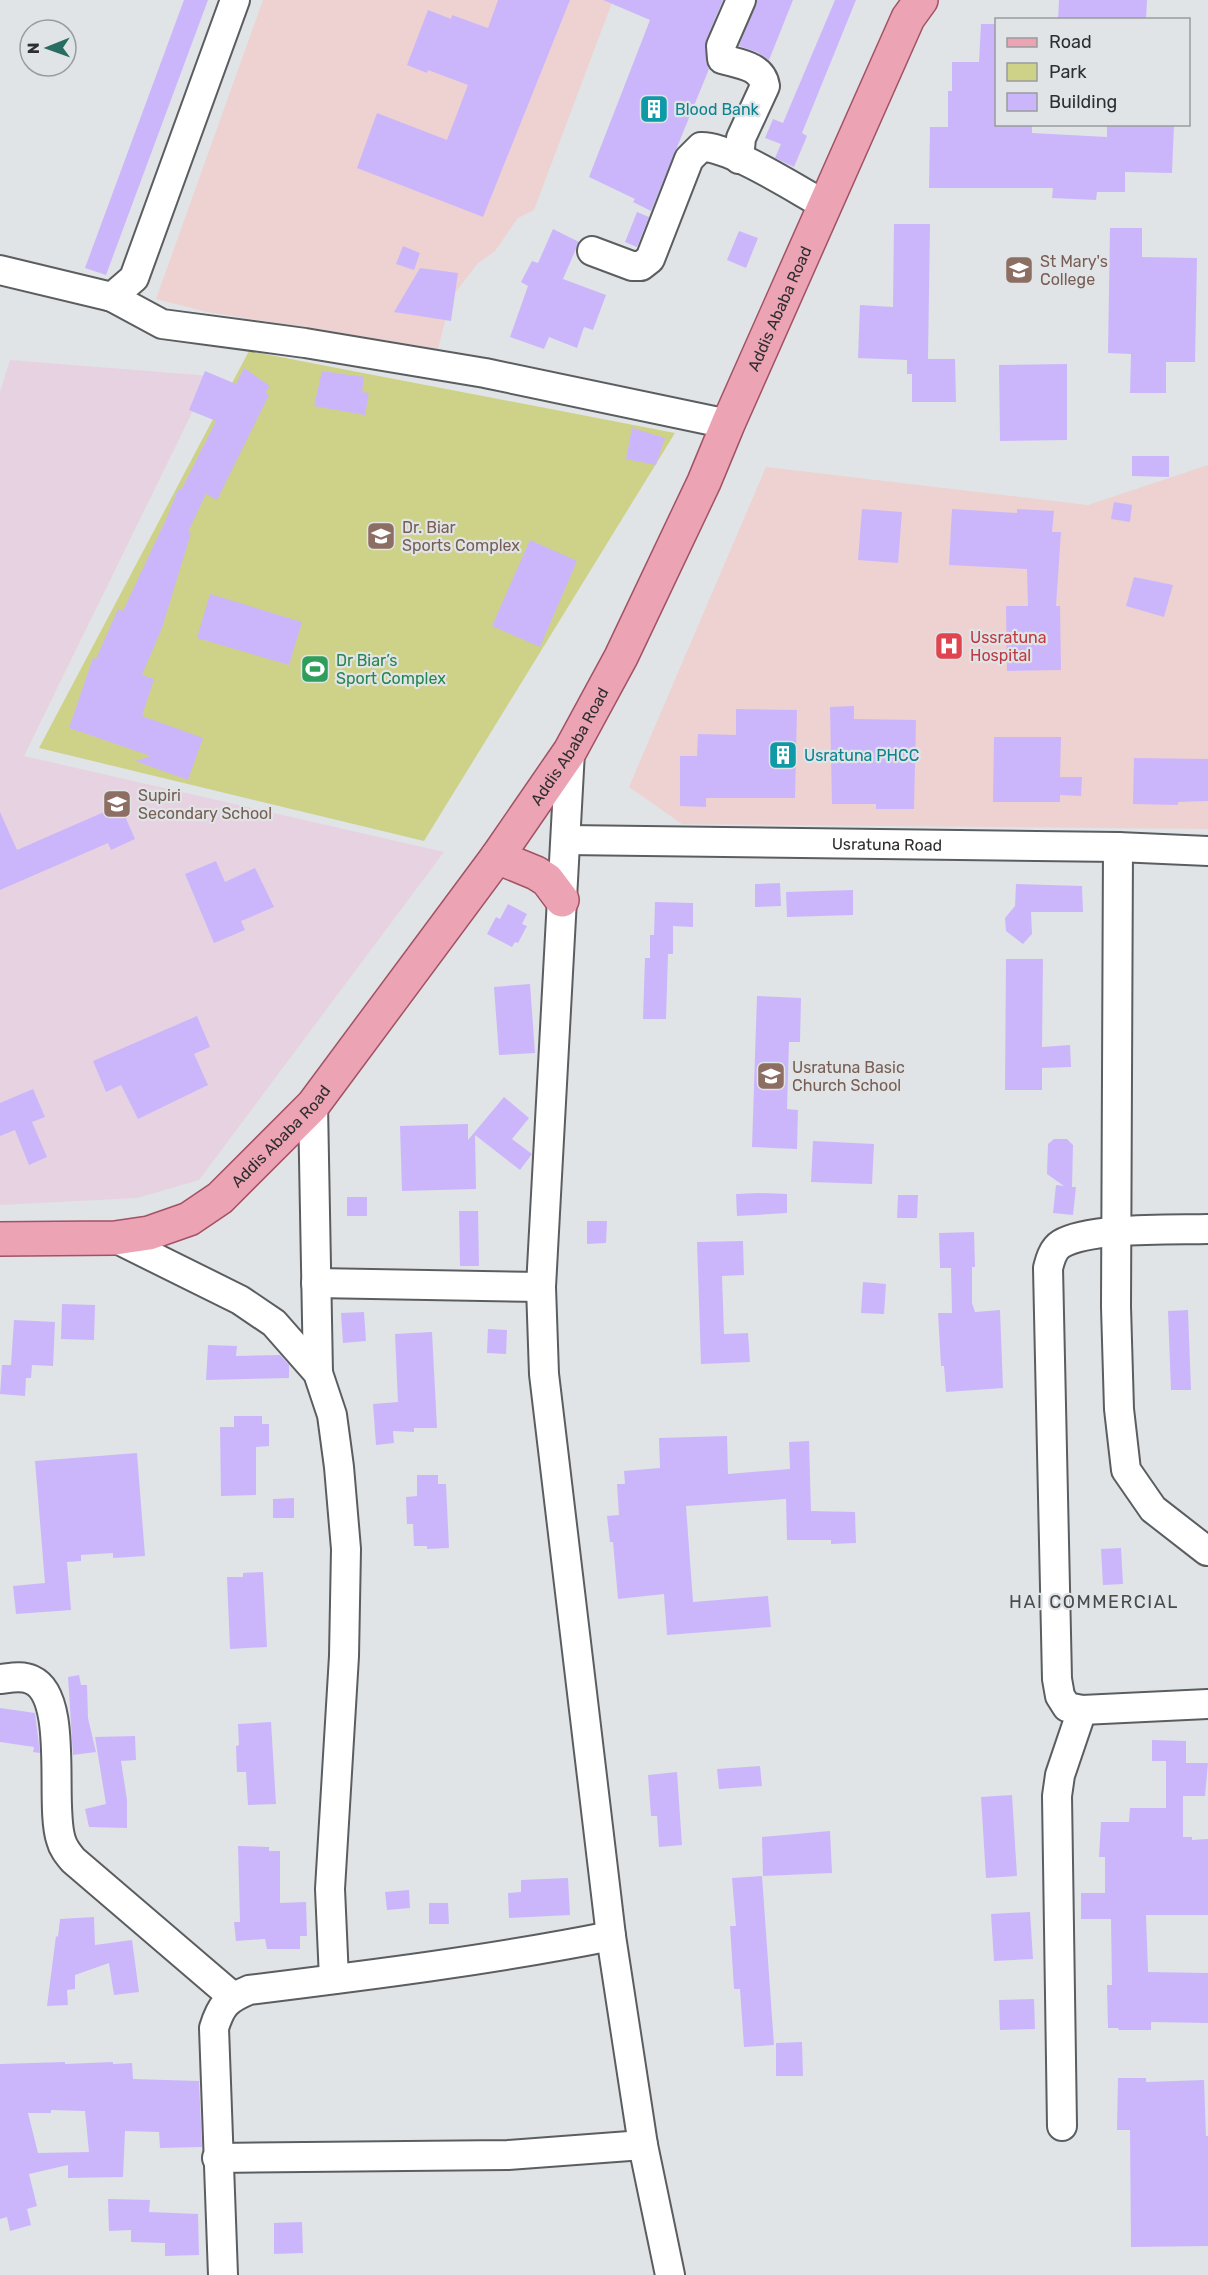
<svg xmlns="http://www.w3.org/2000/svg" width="1208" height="2275" font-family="Rubik,sans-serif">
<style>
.education{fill:#e7d2e1}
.medical{fill:#edd2d1}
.green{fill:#cdd288}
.building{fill:#ccb6fb;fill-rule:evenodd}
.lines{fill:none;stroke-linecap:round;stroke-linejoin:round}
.minor-casing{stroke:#5b5e60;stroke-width:32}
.major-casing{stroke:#a15265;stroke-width:36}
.minor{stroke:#fff;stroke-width:28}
.major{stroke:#eca3b3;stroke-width:33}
.labels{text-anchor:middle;stroke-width:4.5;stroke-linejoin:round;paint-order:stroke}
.culture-label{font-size:16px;fill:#0d838f;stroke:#e0e4e6;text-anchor:start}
.education-label{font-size:16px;fill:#785e54;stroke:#e0e4e6;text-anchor:start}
.street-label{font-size:16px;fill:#2e2f30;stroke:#e0e4e6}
.health-label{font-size:16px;fill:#be3a42;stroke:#e0e4e6;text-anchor:start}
.leisure-label{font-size:16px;fill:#27864d;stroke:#e0e4e6;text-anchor:start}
.neighbourhood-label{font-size:18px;letter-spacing:1.5px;fill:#484b4d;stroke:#e0e4e6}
</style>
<rect width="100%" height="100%" fill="#e0e4e6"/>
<path class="education" d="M10,360l200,16 -186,380 420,96 -245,328 -62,18 -137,7v-813z"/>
<path class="medical" d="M263,0h350l-79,210 -16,8 -23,33 -17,12 -27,35 -13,51 -231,-37 -51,-13z
M1208,465v364l-526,-5 -53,-37 137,-320 322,38z"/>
<path class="green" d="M249,351l426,82 -251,408 -385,-93z"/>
<path class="building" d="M184,0h24l-102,275 -21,-7z
M498,0h72l-87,217 -126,-49 20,-55 70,27 21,-55 -40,-15 -1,3 -20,-8 21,-55 23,9 1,-4 36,13z
M603,0h120l-17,40v20l3,9 -58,142 -18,-9 2,-3 -46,-22 61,-157z
M757,0h36l-24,60 -12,-8 -18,-6z
M835,0h21l-54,133 5,3 -13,31 -19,-9 6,-14 -16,-6 8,-19 10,4z
M1059,0h88l-1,20h-88z
M981,24h15v100h36v9l75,4v-13h67l-2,49 -47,-1v20h-28l-1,8 -44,-2 1,-10h-124l1,-61h18v-36h4v-29h27z
M637,212l12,5 -12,30 -12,-5z
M894,224h36l-2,135h27l1,43h-44v-28h-5v-14l-49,-2 2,-53 33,2z
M1110,228h32v29l55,1 -2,104h-29v31h-36l1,-39 -23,-1z
M553,229l26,13 -16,37 43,16 -13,35 -9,-3 -7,21 -28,-11 -5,12 -34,-12 18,-51 -7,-4 11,-21 6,2z
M739,231l19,7 -12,30 -19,-8z
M403,246l17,7 -6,17 -18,-6z
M420,268l38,5 -7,48 -57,-9z
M1067,364v76l-67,1 -1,-76z
M244,368l26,18 -5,7 4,2 -52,105 -11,-6 -18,38 3,1 -29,95 -20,47 12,4 -12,37 61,22 -15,42 -53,-19 16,-5 -82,-28 24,-70 3,1 22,-50 5,2 44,-94 11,-28 3,1 35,-69 -27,-11 16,-39 31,13z
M322,371l42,6 -2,15 7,1 -4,22 -51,-9z
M632,428l33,10 -9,27 -30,-6z
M1132,456h37v21l-37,-1z
M1114,502l18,3 -2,17 -19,-3z
M862,509l40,3 -4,51 -40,-3z
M952,509l65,4v-4l37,2 -2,21h9l-5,74h4l1,64 -54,1 -1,-65h22l-1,-37 -78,-4z
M530,540l47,21 -37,86 -48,-21z
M1134,577l39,8 -9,32 -38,-11z
M210,594l92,28 -13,43 -92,-27z
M854,706v13l62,1 -2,89h-38v-5h-44l-2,-97z
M736,709l61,1 -2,88h-89v9l-26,-1v-50h17l1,-22 38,1z
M994,737h67l-1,40h22l-1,19 -21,-1v7h-67z
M1134,758l74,1v42l-30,1v3l-45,-1z
M120,805l15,34 -24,11 -3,-7 -108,47v-78l17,38z
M216,861l9,21 30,-14 19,39 -33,14 4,9 -31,13 -29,-69z
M780,883l1,23 -26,1v-23z
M1016,884l66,2 1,26h-52l1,22 -9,10 -17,-13 -1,-13 10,-12z
M853,890v25l-66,2 -1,-25z
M655,902l38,1v24l-20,-1v28h-5l-2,65h-23l2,-61h5v-23h4z
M508,904l19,10 -5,10 5,2 -9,17 -3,-1 -3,5 -25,-13 9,-17 4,2z
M1006,959h37l-1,88 28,-2 1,22 -29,1v22h-37z
M530,984l5,69 -36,2 -5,-68z
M757,996l44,2 -1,44h-11l-2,67 11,1 -1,39 -45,-2z
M197,1016l13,31 -16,7 14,31 -70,34 -17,-34 -15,7 -13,-31z
M33,1089l12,28 -13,5 15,35 -18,8 -14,-35 -15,6v-33z
M504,1097l25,21 -17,21 20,15 -12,16 -45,-35 1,54 -74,2 -2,-65 68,-2v16z
M1054,1139h13l6,6 -1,42h4l-3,28 -20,-2 3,-28 8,1 -17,-12 1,-30z
M813,1141l61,3 -2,40 -61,-2z
M759,1193l28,1v19l-50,3 -1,-22z
M898,1195h20l-1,23h-20z
M347,1197h20v19h-20z
M459,1211h19l1,55h-19z
M587,1221h20l-1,22 -19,1z
M974,1232l1,35h-3v36l3,9 25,-2 3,78 -57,4 -2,-26h-3l-3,-53h14l-1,-45h-11l-1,-35z
M743,1241l1,34 -22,1 2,58 24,-1 2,29 -49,2 -4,-122z
M863,1282l23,2 -2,30 -23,-1z
M62,1304l33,1 -1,35 -33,-1z
M1188,1310l3,80h-20l-3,-79z
M364,1312l2,29 -23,2 -2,-30z
M14,1320l41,2 -2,44 -21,-1 -1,13h-5l-1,18 -25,-2 2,-29h9z
M488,1329l19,1 -1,24 -19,-1z
M432,1332l5,96h-23v4l-21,-1 1,12 -18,2 -3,-41 25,-2 -3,-68z
M208,1345l29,1 -1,10 44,-1 9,10v13l-83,2z
M234,1416h28v8h7v22l-13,1v48l-35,1 -1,-69h14z
M727,1436l1,38 62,-5 -1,-27 20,-1 2,70 44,1 1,31 -25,1v-4h-44l-1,-41 -100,7 7,96 75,-6 3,31 -104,8 -3,-41 -46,5 -5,-57h-3l-3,-26 12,-1 -2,-31h8l-1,-13 36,-3 -1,-30z
M137,1453l8,103 -32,2v-5l-32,2v6l-14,1 4,48 -55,4 -3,-28 32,-3 -10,-122z
M417,1475h21v9h8l3,64 -22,1v-3h-13l-1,-22h-6l-1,-27 11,-1z
M294,1498v20h-21v-19z
M1121,1548l2,36 -20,1 -2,-36z
M263,1572l4,75 -37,2 -3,-72h16v-4z
M79,1675l2,10h6l1,33 8,34 -23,3 -5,-78z
M0,1708l35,5 5,40 -7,-1 1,-5 -34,-5z
M271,1722l5,82 -28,1 -2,-33h-9l-1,-26 3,-1 -1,-21z
M135,1736l1,24 -15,1 6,39v28l-38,-1 -4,-18 21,-5 -11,-67z
M1152,1740l34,1v22h22l-3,33h-22v41h9v3l16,-1v76h-62l2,57 60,1v50l-57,-1v8h-32l-1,-2h-10l-1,-43h5l-1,-66h-30v-26h24v-36h-6l2,-35h28l1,-14h36v-47h-14z
M760,1766l2,20 -43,3 -2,-20z
M677,1772l5,73 -23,2 -2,-31h-6l-3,-41z
M1012,1795l5,81 -31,2 -5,-81z
M830,1831l2,42 -69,3 -1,-39z
M238,1846l31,1v4h11v52l26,-1 1,34h-7v13h-33l-2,-10 -29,2 -2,-19h6z
M762,1876l12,169 -30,2 -4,-58h-6l-4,-63h6l-4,-48z
M568,1878l2,37 -61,3 -1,-25 13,-1v-12z
M409,1890l1,18 -23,2 -2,-18z
M429,1903h19l1,21h-20z
M1030,1912l3,47 -39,2 -3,-47z
M94,1917l1,28 37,-5 7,52 -25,3 -5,-32 -34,12v14l-8,1 1,15 -21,1 9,-70 2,1 2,-18z
M1034,1999l1,30 -35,1 -1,-30z
M802,2042l1,34h-27v-33z
M65,2062v2l48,-2v2l19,-1 1,16 66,2 3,66 -42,1 -1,-16 -34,-1 -2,46 -55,1v-13l-39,9 8,32 -10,3 4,16 -21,6 -3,-14 -7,2v-155zM51,2110l34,1 4,41 -51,1 -10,-40h23z
M1118,2078h28v4l58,-2 2,56h2v110l-77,1 -1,-117h-13z
M108,2199l42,1 -1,12 49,2 1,41 -34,1v-13l-34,-1v-12l-22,1z
M302,2222l1,31 -29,1v-31z"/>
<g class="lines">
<g class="minor-casing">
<g id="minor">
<path d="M739,159l2,-21 24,-52c-3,-20 -25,-22 -43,-27l-1,-13 20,-46"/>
<path d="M592,251l40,15h9l9,-7 39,-100 12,-12c29,-1 96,43 124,58"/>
<path d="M0,270l112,27 50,27 143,19 180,30 243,51"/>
<path d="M112,297l22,-19 101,-278"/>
<path d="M570,751l-29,536 3,87 67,562 32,209 27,130"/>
<path id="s1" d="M566,840l552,7 90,4"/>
<path d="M1118,847l-2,460 3,102 7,61 27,39 54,42"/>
<path d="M313,1105l5,268"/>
<path d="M1208,1229c-35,1 -119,-2 -147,15 -8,5 -11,16 -13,24l9,411 3,17 7,11 15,3 126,-6"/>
<path d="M115,1238l125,62 34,23 44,50 14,42 7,52 7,82 -2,107 -14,233 4,90"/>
<path d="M316,1283l225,4"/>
<path d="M0,1679c10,-1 22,-4 32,1 38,17 17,125 29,160 2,8 7,14 12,20l160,137"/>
<path d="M1062,2126l-5,-330 3,-21 22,-65"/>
<path d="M217,2158l291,-3 135,-10"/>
<path d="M223,2275l-9,-247c7,-23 13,-29 35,-38 121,-15 242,-30 362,-54"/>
</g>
</g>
<g class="major-casing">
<g id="major">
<path d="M497,857l39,16 11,7 15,20"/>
<path id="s2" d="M0,1239l115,-1 34,-5 40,-14 31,-21 93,-93 184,-248 73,-106 51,-94 83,-175 24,-58 180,-406 13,-18"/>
</g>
</g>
<use href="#minor" class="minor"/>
<use href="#major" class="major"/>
</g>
<defs>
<g id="building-square" transform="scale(1.5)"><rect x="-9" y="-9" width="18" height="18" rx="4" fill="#0f9aa8" stroke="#e0e4e6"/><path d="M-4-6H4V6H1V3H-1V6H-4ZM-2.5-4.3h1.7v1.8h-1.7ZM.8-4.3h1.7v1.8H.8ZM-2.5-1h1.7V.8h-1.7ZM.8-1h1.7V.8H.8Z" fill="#fff"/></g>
<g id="university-square" transform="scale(1.5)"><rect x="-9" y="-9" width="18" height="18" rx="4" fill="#8d6e63" stroke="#e0e4e6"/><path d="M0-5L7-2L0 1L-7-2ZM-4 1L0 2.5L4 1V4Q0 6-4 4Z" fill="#fff"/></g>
<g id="school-square" transform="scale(1.5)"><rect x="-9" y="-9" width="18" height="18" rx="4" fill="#8d6e63" stroke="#e0e4e6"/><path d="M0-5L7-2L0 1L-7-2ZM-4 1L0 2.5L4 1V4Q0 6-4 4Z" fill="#fff"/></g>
<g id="hospital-square" transform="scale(1.5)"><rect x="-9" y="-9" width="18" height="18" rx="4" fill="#e0444e" stroke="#e0e4e6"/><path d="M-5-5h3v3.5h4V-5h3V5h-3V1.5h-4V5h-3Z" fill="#fff"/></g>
<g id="stadium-square" transform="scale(1.5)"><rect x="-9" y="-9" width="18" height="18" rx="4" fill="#2e9e5b" stroke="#e0e4e6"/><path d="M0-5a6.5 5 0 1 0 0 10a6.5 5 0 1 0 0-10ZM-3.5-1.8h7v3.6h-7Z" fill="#fff"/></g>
</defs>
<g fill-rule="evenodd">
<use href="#building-square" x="654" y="109"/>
<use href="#university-square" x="1019" y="270"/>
<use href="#school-square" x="381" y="536"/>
<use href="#hospital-square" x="949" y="646"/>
<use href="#stadium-square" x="315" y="669"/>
<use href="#building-square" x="783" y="755"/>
<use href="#school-square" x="117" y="804"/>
<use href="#school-square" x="771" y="1076"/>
</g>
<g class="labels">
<g class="culture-label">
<text x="675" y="115">Blood Bank</text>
<text x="804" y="761">Usratuna PHCC</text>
</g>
<g class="education-label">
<text x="1040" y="267">St Mary's<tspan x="1040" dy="18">College</tspan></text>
<text x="402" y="533">Dr. Biar<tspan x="402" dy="18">Sports Complex</tspan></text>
<text x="138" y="801">Supiri<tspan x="138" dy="18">Secondary School</tspan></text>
<text x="792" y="1073">Usratuna Basic<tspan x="792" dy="18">Church School</tspan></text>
</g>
<g class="street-label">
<text dy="6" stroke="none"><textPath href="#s2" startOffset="1288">Addis Ababa Road</textPath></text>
<text dy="6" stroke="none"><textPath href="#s2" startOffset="802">Addis Ababa Road</textPath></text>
<text dy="6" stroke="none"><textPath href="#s1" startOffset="321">Usratuna Road</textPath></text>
<text dy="6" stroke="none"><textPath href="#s2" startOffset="316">Addis Ababa Road</textPath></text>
</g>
<g class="health-label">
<text x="970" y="643">Ussratuna<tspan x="970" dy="18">Hospital</tspan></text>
</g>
<g class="leisure-label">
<text x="336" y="666">Dr Biar’s<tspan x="336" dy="18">Sport Complex</tspan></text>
</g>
<g class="neighbourhood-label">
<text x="1094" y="1608">HAI COMMERCIAL</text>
</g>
</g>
<rect x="995" y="18" width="195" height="108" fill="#e0e4e6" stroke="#999c9d" stroke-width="1.5"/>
<rect x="1007" y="38" width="30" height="9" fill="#eca3b3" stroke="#999c9d" stroke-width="1.5"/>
<text x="1049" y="48" font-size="18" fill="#2e2f30">Road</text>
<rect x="1007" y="63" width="30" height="18" fill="#cdd288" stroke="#999c9d" stroke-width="1.5"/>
<text x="1049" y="78" font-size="18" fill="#2e2f30">Park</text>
<rect x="1007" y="93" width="30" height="18" fill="#ccb6fb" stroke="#999c9d" stroke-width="1.5"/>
<text x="1049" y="108" font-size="18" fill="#2e2f30">Building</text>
<g transform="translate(48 48) rotate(269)"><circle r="28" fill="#e0e4e6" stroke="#999c9d" stroke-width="1.5"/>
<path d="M0-4.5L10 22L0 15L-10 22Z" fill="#286d61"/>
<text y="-9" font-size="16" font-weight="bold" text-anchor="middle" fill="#2e2f30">N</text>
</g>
</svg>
